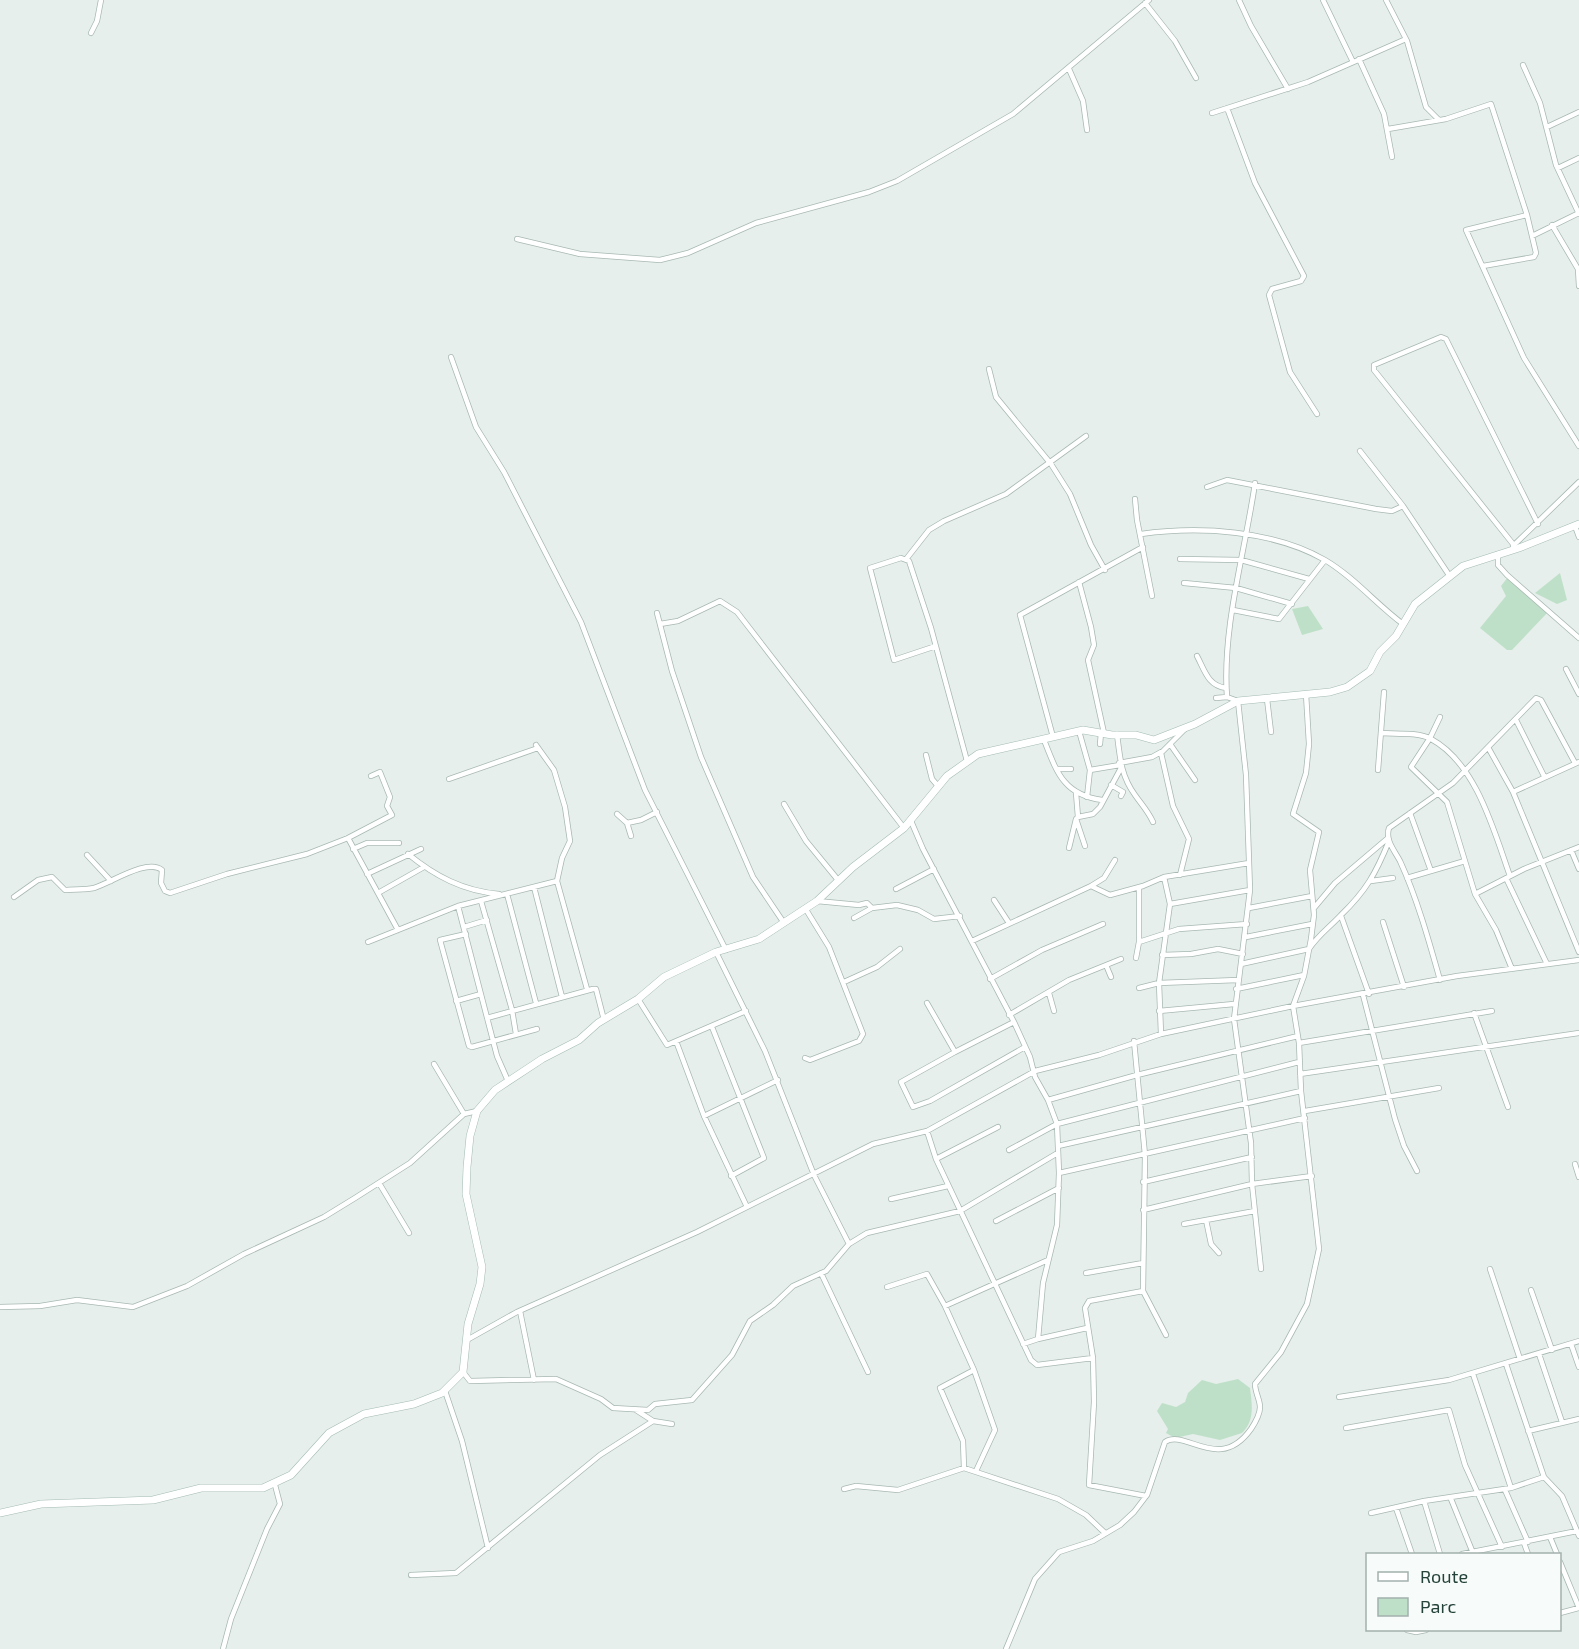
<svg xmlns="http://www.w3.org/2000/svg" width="1579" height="1649" font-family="'Exo 2',sans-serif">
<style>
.green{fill:#bfe0c8}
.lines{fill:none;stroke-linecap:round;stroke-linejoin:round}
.street-casing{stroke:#a8b8b2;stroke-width:6}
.secondary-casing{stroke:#a4bbb3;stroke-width:8}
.street{stroke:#fff;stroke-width:4.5}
.secondary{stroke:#fff;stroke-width:7}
</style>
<rect width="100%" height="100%" fill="#e6efeb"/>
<path class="green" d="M1560,573l7,27 -10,4 -22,-11z
M1508,577l40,35 -36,38h-5l-27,-22 26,-32 -5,-10z
M1308,606l15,23 -21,6 -10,-26z
M1238,1379l12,9c2,16 5,33 -8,45l-22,7 -27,-6 -18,4 -9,-5 2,-4 -11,-18 5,-8 14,4 9,-5 3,-9 14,-13 14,4z"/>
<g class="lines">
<g class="street-casing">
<path id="street" d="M1239,0l12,26 37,63
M1323,0l30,62
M1386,0l21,41 19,66 12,12
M1145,3l30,38 21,37
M91,33l6,-12 4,-21
M1359,59l25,55 8,43
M1523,65l17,38 16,62 23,49
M1069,69l14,32 4,29
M1227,108l28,75 49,93 -3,5 -29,8 -3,6 21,77 27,42
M1212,113l96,-31 98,-43
M1547,127l32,-15
M1388,129l58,-10 45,-15 36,111 9,38 -2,4 -51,9
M1558,168l21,-10
M1527,215l-61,15 58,128 55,88
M1552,225l26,44 1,17
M1532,236l47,-23
M517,239l63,15 80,6 28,-7 68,-30 113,-31 28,-11 116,-67 136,-114
M451,357l25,70 28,45 77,150 64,168 81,160
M989,369l7,28 55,67 19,30 21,51 14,25
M1360,451l43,55
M1207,487l20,-7 149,29 16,2 11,-5 46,69
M1135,499l2,21 15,76
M1575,526l4,11
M1141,534c58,-8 132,-4 184,26 29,17 51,44 78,64
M1513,544l-139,-174v-5l67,-28 5,2 92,185
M1513,546l66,-64
M1498,554v11l9,10 72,63
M907,558l22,-28 15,-9 62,-27 80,-58
M1180,559l61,1 68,19
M1079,582l12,45 3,18 -6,15 16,73
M1184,583l52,5 56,16
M1233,610l46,9 46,-59
M657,613l15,58 29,86 52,120 31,46
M1020,615l123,-68
M1020,615l33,122
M660,624l18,-3 42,-20 17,11 167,216
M936,646l-42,14 -24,-92 31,-10 8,3 22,67 36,133
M1197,656c8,15 11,30 29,32
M1566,669l13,25
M1227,697c-5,-71 18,-144 28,-214
M1216,698l11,-1 11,4 8,74 4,115 -16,129 17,124 1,41 9,85
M1267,699l4,33
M1440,717l-10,21 -19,29 36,35 28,92 21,36 16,39
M1516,720l28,56
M1079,731l11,39 -3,27
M1381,733c14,1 38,-1 50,6 45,24 63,92 79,137
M1117,734c3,24 4,42 18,61 7,10 13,16 18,27
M1044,740c13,33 20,55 58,60
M1100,744l1,-11
M1170,744l25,36
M536,745l18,25 11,37 5,34 -8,17 -5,23
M1489,749l24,43 66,160
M926,755l6,24 6,7
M1119,763l33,-6 9,-5
M1058,769h13
M1090,770l30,-5
M1378,770l6,-78
M449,779l89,-31
M1111,785l12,7 -2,4
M1513,792l66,-30
M1076,793l2,24 -2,2 9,27
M784,804l22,37 32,39
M1410,813l21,58
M617,814l10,9 14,-3 16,-8
M1078,817l15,-3 7,-7 21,-39
M911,821l12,28 91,173 16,35 5,20 13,23 9,24 2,49 -2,52 -14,58 -5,56 -15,5
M627,823l4,13
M348,838l50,92
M1069,848l7,-29
M353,849l14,-6h32
M1571,850l8,19
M408,854c27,22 55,37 91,40
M87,855l24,26
M367,874l54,-25
M1180,875l9,-36 -16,-33 -12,-53 24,-24
M1407,878l58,-17
M1506,878l41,86
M1371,881l22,-3
M1091,886l19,9 33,-9 21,-9 85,-14
M534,887l28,110
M896,889l38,-20
M378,893l46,-26
M507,894l29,109
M1475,894l49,-25 55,-22
M14,897l24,-17 14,-3 13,13c9,-1 20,0 29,-2 17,-5 53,-30 68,-18l-1,13 4,8 5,2 57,-19 80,-20 41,-16 44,-23 -5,-9 3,-9 -10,-25 -9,4
M994,900l15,23
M481,901l31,109 4,24
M817,901l42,4 8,-2 5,5 25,-3 21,5 16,9 26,-3
M1170,904l80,-14
M458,906l39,150 11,25
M805,908l24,39 34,87 -4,7 -49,19 -5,-2
M1249,908l63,-12
M1314,908l21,-25 53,-45
M1341,916l28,78
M854,918l18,-10
M1383,922l21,65
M464,927l23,-7
M466,934l-26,6 29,106 3,1 65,-18
M1246,937l66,-13
M972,941l119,-55 13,-8 11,-18
M368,942l90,-36 99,-25 30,108
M1139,942l40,-13 68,-5
M1162,955l29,-1 27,-5 25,5
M1136,958l3,-16v-54
M1241,964l68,-15c9,-14 21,-22 32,-34 25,-24 35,-42 48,-74
M1106,965l5,12
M990,979l52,-29 61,-26
M1440,980c-11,-39 -23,-82 -40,-119 -6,-11 -15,-21 -11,-33l64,-45 83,-85 5,2 34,63
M844,982l33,-15 23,-18
M1139,988l20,-5 79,-3
M1236,989l68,-14
M1049,993l5,18
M1363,995l32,124 9,27 13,25
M638,999l29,46 79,-34
M456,1001l25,-7
M927,1003l28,49 59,-30
M1159,1011l75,-7
M1474,1013l34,94
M1009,1015l60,-35 52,-21
M487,1018l106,-29h3l8,31
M712,1027l52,131 -33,18
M1161,1034l-2,-51 11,-79 -6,-27
M676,1041l28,75 43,91
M1134,1041l11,114 -2,136 23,44
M1299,1043l193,-32
M955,1052l-54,30 12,25 17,-6 95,-54
M434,1064l30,50
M1300,1074l279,-41
M1048,1100l89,-25 161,-39
M1305,1111l134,-23
M704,1116l74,-36
M927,1131l9,28 95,201 6,5 56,-7
M1058,1146l243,-55
M1009,1150l48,-26 242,-62
M936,1159l62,-32
M1575,1164l4,13
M1059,1173l246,-55
M1143,1182l109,-25
M379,1183l30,50
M891,1199l57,-13
M1143,1210l109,-26 60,-8
M1206,1220l5,24 8,9
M996,1221l63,-33
M1184,1224l71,-13
M849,1244l18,-11 93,-22 96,-57
M1490,1269l30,90
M821,1273l47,99
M1086,1273l57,-10
M887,1287l40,-13 18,32 103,-46
M1531,1290l21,60
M1143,1291l-54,10 -4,7 8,50 1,44 -5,83 57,11
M945,1306l29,64 21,60 -19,41
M0,1307l40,-1 37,-6 56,7 54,-21 57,-32 80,-37 31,-19 55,-35 54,-49 13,-3
M520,1311l14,69
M1038,1339l49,-11
M467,1340l50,-28 180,-80 176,-88 54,-13 108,-60 64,-16 62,-21 132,-28 164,-30 122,-16
M1571,1344l8,23
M1539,1354l23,68
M1506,1364l38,113 18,19 15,35
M463,1372l7,9 86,-2 45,20 12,9 35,2 7,-6 37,-4 40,-45 18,-34 23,-16 20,-19 33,-15 23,-27 -35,-69 -49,-124 -49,-99
M445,1391l17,50 26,107
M1339,1397l110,-17 130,-39
M636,1410l17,11 19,3
M1346,1428l103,-18 16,55 37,82
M1528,1431l51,-12
M964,1468l-1,-27 -23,-53 34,-18
M1511,1488l33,-11
M844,1489l12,-3 42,4 66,-22 94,31 28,16 19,18
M1505,1490l23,52
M1451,1499l22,54
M1424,1501l16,53
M1396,1508l16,46
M1371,1513l53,-12 87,-13 -38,-114
M1550,1537l7,17
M1524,1543l4,11
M1462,1554l115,-23 2,5
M1560,1562l19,46 -19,5
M411,1575l45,-2 144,-118 53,-34
M1407,1630l9,2 10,-2
M223,1649l8,-30 36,-90 13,-25 -5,-19
M1006,1649l29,-70 24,-27 34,-11 27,-16 14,-13 13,-17 18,-53c20,-14 54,32 86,-13 4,-6 9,-14 9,-22 0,-7 -5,-15 -5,-23l26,-32 26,-48 12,-55 -18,-158 -2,-48 -6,-37 11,-30 7,-37 3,-24 -4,-45 9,-38 -26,-18 13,-41 3,-29 -3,-50"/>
</g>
<g class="secondary-casing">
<path id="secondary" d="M0,1513l41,-9 112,-4 48,-12h62l28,-13 38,-42 35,-19 50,-10 28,-11 21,-21 5,-48 12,-40 2,-17 -16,-73 1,-27 3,-31 7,-25 18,-21 47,-31 37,-19 19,-17 40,-24 26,-22 52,-25 43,-13 58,-38 36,-34 51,-39 43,-52 31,-22 105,-24 29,5h24l18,5 41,-16 43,-23 92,-9 17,-5 23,-16 10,-19 16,-16 19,-32 48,-38 56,-18 60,-24"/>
</g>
<use href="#street" class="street"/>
<use href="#secondary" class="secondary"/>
</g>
<rect x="1366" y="1553" width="195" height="78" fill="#f7fbf9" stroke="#a3b1ad" stroke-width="1.5"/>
<rect x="1378" y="1572" width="30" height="9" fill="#ffffff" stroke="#a3b1ad" stroke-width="1.5"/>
<text x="1420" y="1583" font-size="18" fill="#24423a">Route</text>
<rect x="1378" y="1598" width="30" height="18" fill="#bfe0c8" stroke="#a3b1ad" stroke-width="1.5"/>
<text x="1420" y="1613" font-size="18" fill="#24423a">Parc</text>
</svg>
